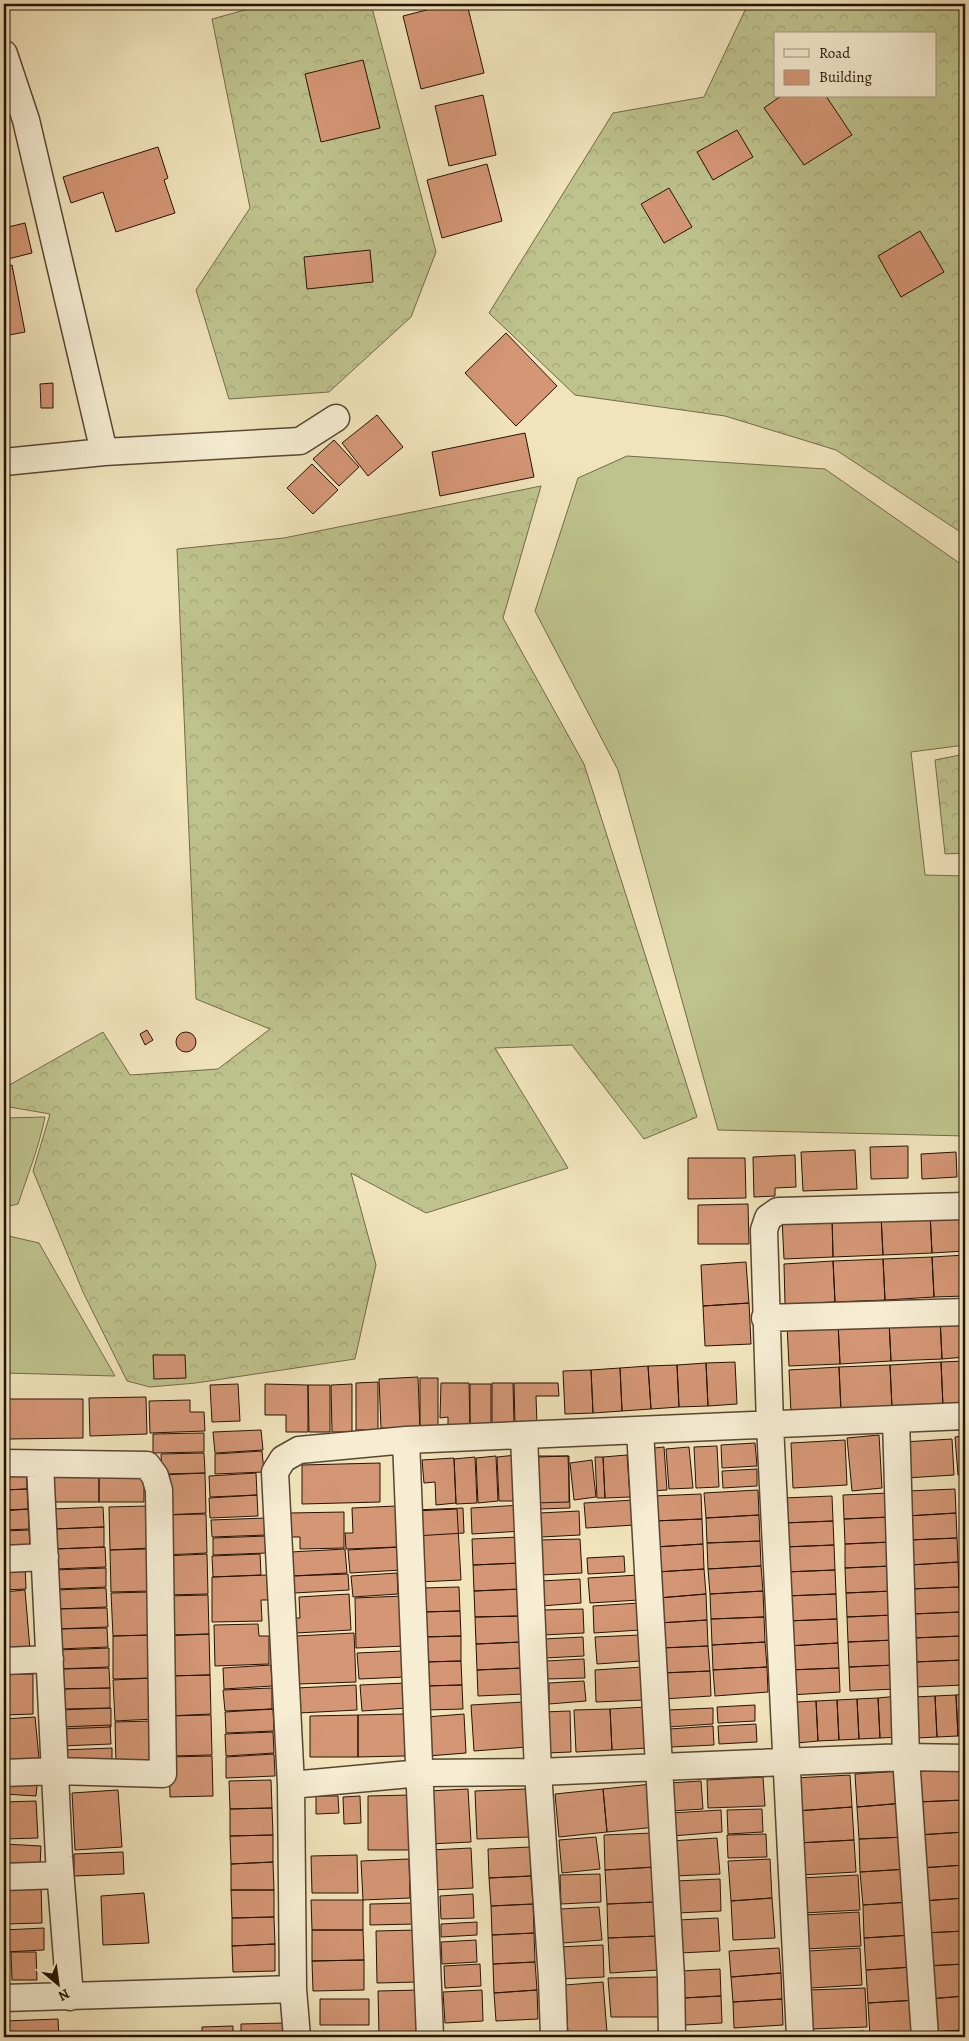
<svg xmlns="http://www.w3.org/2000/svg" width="969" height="2041" font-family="Alegreya,serif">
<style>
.grass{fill:#bec38d;stroke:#726a49}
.forest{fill:url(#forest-crowns);stroke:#726a49;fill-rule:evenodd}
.building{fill:#d49675;stroke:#251205}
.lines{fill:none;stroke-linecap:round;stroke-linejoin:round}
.street-casing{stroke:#584632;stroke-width:29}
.street{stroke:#f6edd3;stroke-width:26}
</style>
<defs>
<pattern id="forest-crowns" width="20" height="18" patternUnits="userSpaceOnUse" patternTransform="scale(1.25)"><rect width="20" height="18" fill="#bec38d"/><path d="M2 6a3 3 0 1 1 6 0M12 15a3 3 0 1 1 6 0" fill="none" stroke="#a3a678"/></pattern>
</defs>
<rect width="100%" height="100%" fill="#f1e4bb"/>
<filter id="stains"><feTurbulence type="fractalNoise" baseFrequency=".004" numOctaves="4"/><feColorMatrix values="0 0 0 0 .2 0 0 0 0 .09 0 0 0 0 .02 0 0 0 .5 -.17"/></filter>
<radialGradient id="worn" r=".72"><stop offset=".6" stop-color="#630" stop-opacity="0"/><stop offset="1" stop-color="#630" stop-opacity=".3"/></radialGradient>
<path class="grass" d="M627,456l198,13 140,98v178l-54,7 14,123 40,1v260l-247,-6 -100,-360 -83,-159 43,-133z
M45,1117c-6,30 -17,57 -27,87l-14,3v-89z
M4,1235l35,8 76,133 -111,-3z"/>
<path class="forest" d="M267,4h104l65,248 -25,65 -82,75 -100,7 -33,-109 54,-82 -38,-189z
M748,4h217v531l-129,-85 -111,-34 -150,-21 -86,-82 124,-200 91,-16zM775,34h160v62h-160z
M541,486l-38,132 81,146 113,353 -53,22 -72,-94 -77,3 73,120 -142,45 -75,-40 25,92 -21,94 -159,24 -46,4 -23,-6 -44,-89 -50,-121 17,-57 -46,-8v-18l99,-56 27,43 88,-6 52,-40 -74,-30 -19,-450 107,-11z
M965,754v99l-20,1 -10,-94z"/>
<path class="building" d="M450,4h17l17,69 -63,16 -18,-73z
M363,60l17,68 -59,14 -16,-68z
M483,95l13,60 -47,11 -14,-60z
M781,96h45l26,39 -48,30 -40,-57z
M737,130l16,27 -40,23 -16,-28z
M158,147l10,31 -4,2 11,33 -59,19 -13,-40 -32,11 -8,-26z
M487,164l15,57 -60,17 -15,-58z
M669,188l23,39 -28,16 -23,-39z
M25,223l7,30 -28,7v-32z
M920,231l24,41 -43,25 -23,-41z
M370,250l3,32 -66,7 -3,-32z
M12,265l13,67 -21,4v-69z
M506,333l51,53 -41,40 -51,-53z
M53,383v25h-12l-1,-24z
M377,415l26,32 -35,29 -26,-33z
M525,433l9,44 -94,19 -8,-44z
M334,440l25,27 -20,19 -26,-27z
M312,464l26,26 -25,24 -26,-26z
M147,1030l6,10 -8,5 -5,-11z
M176 1042a10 10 0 1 1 20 0a10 10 0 1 1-20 0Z
M908,1146v32l-37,1 -1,-32z
M855,1150l2,39 -54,2 -2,-39z
M956,1152l1,25 -35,2 -1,-25z
M795,1155l1,32 -21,1v8l-21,1 -1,-40z
M688,1158h57l1,40 -58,1z
M748,1204l1,40h-51v-39z
M965,1211v40l-33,2 -2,-40z
M930,1213l2,40 -49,2 -2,-40z
M881,1215l2,40 -50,2 -1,-40z
M832,1217l1,40 -49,2 -2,-40z
M965,1255v41l-31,1 -2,-40z
M932,1257l2,40 -49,3 -2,-41z
M883,1259l2,41 -50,2 -2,-41z
M833,1261l2,41 -50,2 -1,-40z
M746,1262l3,41 -46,3 -2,-41z
M749,1303l2,41 -46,2 -2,-40z
M965,1317v40l-23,2 -2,-41z
M940,1318l2,41 -51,2 -2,-40z
M889,1321l2,40 -51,3 -2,-41z
M838,1323l2,41 -51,2 -2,-41z
M153,1355h32l1,23 -32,1z
M965,1361v44l-22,1 -2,-44z
M735,1362l2,42 -29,2 -2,-43z
M941,1362l2,44 -51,2 -2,-43z
M706,1363l2,43 -29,1 -2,-42z
M677,1365l2,42 -28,2 -3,-43z
M890,1365l2,43 -51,3 -2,-44z
M648,1366l3,43 -29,2 -2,-43z
M839,1367l2,44 -50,2 -2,-43z
M620,1368l2,43 -29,2 -2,-43z
M591,1370l2,43 -28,1 -2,-43z
M418,1377l2,53 -39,-2 -2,-49z
M420,1378h18v51l-18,1z
M378,1382v48h-22v-47z
M441,1383h28l1,43h-22v-9l-8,1z
M492,1383h21l1,42 -22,1z
M514,1383h44l1,13h-23l1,29h-22z
M238,1384l2,37 -28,1 -2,-37z
M265,1384l43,1v47h-22v-17h-21z
M352,1384v48h-20l-1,-47z
M470,1384h21v42h-21z
M308,1385h22v47h-21z
M146,1397l1,37 -57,2 -1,-38z
M9,1399h74v39l-74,1z
M190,1400v12h14l1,19 -55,2 -1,-32z
M261,1430l2,20 -48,3 -2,-21z
M204,1433v19l-51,1v-19z
M879,1435l3,53 -30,3 -5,-53z
M965,1436v39h-7l-3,-38z
M952,1439l2,36 -48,3 -2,-36z
M845,1440l2,45 -54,3 -2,-45z
M755,1443l2,23 -35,2 -1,-23z
M717,1446l2,41 -23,1 -2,-41z
M664,1447l3,43 -20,1 -2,-42z
M689,1447l4,41 -24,1 -3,-40z
M262,1451l2,21 -49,2v-20z
M204,1453l1,20 -43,1 -1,-20z
M517,1455l2,46h-20l-2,-44z
M627,1455l3,42 -25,1 -2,-41z
M496,1456l2,45 -20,2 -2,-45z
M533,1456h36v46l-36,1z
M568,1456l2,52 -30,1 -2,-52z
M475,1457l2,46 -21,1 -2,-45z
M595,1457h8l2,41h-8z
M454,1458l2,45 -20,2 -1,-23 -11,1 -2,-23z
M592,1460l4,37 -22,3 -4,-37z
M380,1463v39l-78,2v-39z
M26,1468l1,21 -23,1v-21z
M53,1468h46v34h-46z
M99,1468h45v34h-45z
M757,1469v17l-34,2 -1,-17z
M205,1473l1,40 -43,2 -1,-40z
M256,1473l1,22 -47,2 -1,-21z
M27,1489l1,20 -24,1v-20z
M955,1489l1,24 -49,3v-25z
M758,1490l1,25 -53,3 -2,-25z
M889,1493l1,24 -46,2 -1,-24z
M701,1494l1,25 -48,2 -1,-25z
M257,1495l1,21 -48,2 -1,-20z
M832,1496l1,25 -50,2v-25z
M634,1500l1,25 -49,3 -2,-25z
M522,1505l1,26 -51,3 -1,-26z
M148,1506l2,42 -40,2 -1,-43z
M396,1506l1,41 -51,2 -1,-16h8l-1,-25z
M103,1507l1,20 -50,2 -1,-20z
M463,1508l1,25 -49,3 -1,-26z
M28,1509l1,20 -25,1v-19z
M457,1509l4,71 -43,2 -3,-71z
M579,1511l1,24 -39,2 -1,-24z
M344,1512v36l-44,1v-12h-9l-1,-24z
M956,1513l1,25 -48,2 -2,-24z
M206,1514l1,39 -43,2 -1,-40z
M759,1515l1,26 -53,2 -1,-25z
M890,1517l1,25 -46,2 -1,-25z
M266,1518l1,17 -55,2 -1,-17z
M702,1519l1,25 -48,3 -1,-26z
M833,1521l1,24 -50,2 -1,-24z
M104,1527v20l-49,2 -1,-20z
M29,1530l1,19 -26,1v-19z
M267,1536v17l-54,2v-17z
M519,1537l1,26 -47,2 -1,-26z
M957,1538l1,24 -48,3 -1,-25z
M580,1539l2,34 -42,2 -1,-35z
M760,1541l1,25 -53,3 -1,-26z
M891,1542v24l-46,2v-24z
M703,1544l1,25 -47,3 -2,-25z
M834,1545l1,25 -50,2 -1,-25z
M105,1547l1,20 -51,2v-20z
M400,1547l2,23 -52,3 -2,-23z
M149,1549l1,42 -39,1 -1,-42z
M345,1549l2,24 -55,3 -1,-24z
M207,1554l1,40 -43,1 -1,-39z
M260,1554l1,21 -48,2 -1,-21z
M624,1556l1,16 -37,2 -1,-16z
M958,1562l1,25 -48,2 -1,-24z
M25,1563l1,26 -22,1v-26z
M520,1563l1,26 -47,2 -1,-26z
M761,1566l2,25 -53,3 -2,-25z
M891,1566l1,25 -46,2 -1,-25z
M106,1568v19l-50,2 -1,-19z
M704,1569l2,25 -48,4 -1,-26z
M835,1570l1,24 -50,2 -1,-24z
M397,1573l1,21 -45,3 -2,-21z
M348,1574l1,16 -55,3 -1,-17z
M267,1575l1,25h-7l1,21 -50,1v-45z
M638,1575l1,25 -49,3 -2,-25z
M580,1579l1,24 -40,3 -1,-25z
M459,1587l1,24 -38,1v-24z
M959,1587l2,25 -49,2 -1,-25z
M106,1588l1,19 -51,2v-19z
M521,1589v27l-46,1 -1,-26z
M25,1590l5,60 -26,2v-60z
M763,1591l1,26 -53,2 -1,-25z
M892,1591l1,24 -46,2 -1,-24z
M150,1592l1,43 -38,1 -2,-43z
M349,1594l2,36 -55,3 -1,-15h5l-1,-21z
M706,1594l1,26 -48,3 -1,-25z
M836,1594l1,25 -50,2 -1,-25z
M208,1595l1,39 -43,1 -1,-39z
M404,1596l2,50 -50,2 -1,-50z
M639,1603l1,27 -46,3 -1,-27z
M107,1608l1,19 -51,2v-20z
M583,1609l1,24 -41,2v-25z
M460,1611l1,25 -38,1 -1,-25z
M961,1612l1,24 -49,2 -1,-24z
M893,1615l1,25 -46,2 -1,-25z
M521,1616l1,26 -46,2 -1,-27z
M764,1617l1,25 -53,3 -1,-26z
M837,1619l1,24 -50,3 -1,-25z
M707,1620l1,26 -47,2 -2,-25z
M258,1624l1,12h10v28l-54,2 -1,-41z
M107,1628l1,19 -50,2 -1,-20z
M354,1633l2,49 -58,2 -2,-48z
M209,1634l1,41 -43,1 -2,-40z
M151,1635l1,43 -39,1v-43z
M640,1635l1,26 -44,3 -2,-27z
M461,1636v25l-37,1 -1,-25z
M962,1636l1,24 -49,2 -1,-24z
M583,1637l1,19 -39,2 -1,-19z
M894,1640l1,25 -46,2 -1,-25z
M522,1642l1,26 -46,2 -1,-26z
M765,1642l2,25 -54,3 -1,-25z
M838,1643l1,25 -50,2 -1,-24z
M708,1646l2,25 -48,2 -1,-25z
M109,1648v19l-50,2 -1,-19z
M403,1651l2,26 -46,2 -2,-26z
M584,1659l1,19 -39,1v-18z
M963,1660l1,25 -49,2 -1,-25z
M461,1661l1,24 -38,1v-24z
M271,1665l1,21 -48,3 -1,-21z
M895,1665l1,24 -46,2 -1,-24z
M643,1667l1,33 -48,2 -1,-32z
M767,1667l1,25 -53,4 -2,-26z
M109,1668l1,20 -50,1 -1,-20z
M523,1668l1,26 -46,2 -1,-26z
M839,1668l1,24 -50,3 -1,-25z
M710,1671l1,25 -48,3 -1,-26z
M4,1674h29v40l-29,1z
M210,1675l1,39 -44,2 -1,-40z
M152,1678l2,41 -39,2 -2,-41z
M584,1681l2,20 -37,3v-21z
M406,1683l1,25 -45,3 -2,-26z
M356,1685l1,25 -58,3 -2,-25z
M462,1685l1,24 -38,1 -1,-24z
M110,1688v20l-50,1v-20z
M272,1688v21l-47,2 -2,-21z
M965,1694v41l-7,1 -2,-41z
M956,1695l2,41 -21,1 -2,-41z
M899,1696l1,41 -20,1 -2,-40z
M935,1696l2,41 -21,1 -2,-41z
M878,1698l2,40 -21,1 -2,-40z
M857,1699l2,40 -20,1 -2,-40z
M837,1700l2,40 -21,1 -2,-40z
M816,1701l2,40 -21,2 -1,-41z
M524,1702l3,45 -53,4 -3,-46z
M755,1705v16l-37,2 -1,-16z
M646,1707l2,41 -36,2 -2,-41z
M111,1708v19l-50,2 -1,-19z
M713,1708v16l-45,3v-17z
M273,1709l1,22 -48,2 -1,-21z
M610,1709l2,41 -36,2 -2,-42z
M570,1711l1,41 -26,1 -2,-41z
M405,1714v42l-47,1v-42z
M464,1714l2,39 -38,3 -2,-39z
M211,1715l1,40 -43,1 -1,-40z
M358,1715v42h-48v-41z
M35,1717l4,41 -35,3v-42z
M153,1721l2,43 -39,1 -1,-43z
M756,1724l1,18 -38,2 -1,-18z
M110,1725l1,19 -51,2v-19z
M713,1726l1,19 -43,2 -1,-18z
M273,1732l1,21 -48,3 -1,-22z
M112,1748v20l-50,2v-20z
M274,1754l1,22 -49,2v-21z
M212,1756l1,40 -43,1 -1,-40z
M962,1766l2,34 -47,2 -2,-32z
M902,1771l2,32 -47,4 -2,-33z
M4,1775l34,1 -2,20 -32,-2z
M850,1775l2,32 -56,4 -2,-33z
M763,1777l2,29 -57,2 -1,-28z
M271,1780l1,28 -42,1 -1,-28z
M701,1781l2,28 -33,2 -1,-28z
M652,1784l4,43 -49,5 -4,-43z
M468,1789l3,53 -42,2 -2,-53z
M527,1789l2,48 -52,2 -2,-48z
M603,1789l4,43 -48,5 -4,-43z
M118,1790l4,57 -47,3 -3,-57z
M411,1795l1,55h-44v-54z
M316,1796h22l1,17 -23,1z
M360,1796l1,27 -17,1 -1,-27z
M964,1800l1,32 -47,3 -1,-33z
M36,1801l2,37 -34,1v-37z
M904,1803l2,34 -47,2 -2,-32z
M852,1807l2,33 -56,3 -2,-32z
M272,1808l1,27 -43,1v-27z
M762,1809l1,23 -35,2 -1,-24z
M721,1810l1,22 -50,4 -1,-23z
M965,1832v33l-45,3 -2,-33z
M653,1833l2,34 -50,3 -1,-35z
M766,1834l1,23 -39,1 -1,-23z
M273,1835v27l-42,2 -1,-28z
M596,1837l4,32 -38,4 -3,-33z
M906,1837l2,32 -48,3 -1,-33z
M717,1838l3,36 -46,2 -3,-35z
M854,1840l2,32 -56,3 -2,-32z
M4,1844l37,2 -1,20 -36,-2z
M530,1847l1,29 -42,2 -1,-29z
M471,1848l2,40 -42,2 -1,-40z
M123,1852l1,22 -50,2v-22z
M357,1855l1,38h-46l-1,-37z
M409,1859l1,39 -47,2 -2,-39z
M770,1859l2,39 -41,3 -3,-40z
M273,1862l1,28h-43v-26z
M965,1865v33l-43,3 -2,-33z
M655,1867l1,35 -49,2 -2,-34z
M908,1869l2,33 -47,3 -3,-33z
M600,1874l1,28 -40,2 -1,-29z
M858,1875l2,35 -57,3 -2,-35z
M531,1876l2,28 -42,2 -2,-28z
M720,1879l1,32 -44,2 -1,-32z
M41,1885l1,38 -37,1 -1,-38z
M231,1890h43v27l-42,1z
M144,1893l5,50 -46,2 -2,-49z
M473,1894l1,24 -33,1 -1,-23z
M772,1898l3,40 -42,2 -2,-39z
M965,1898v33l-41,2 -2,-32z
M311,1900h52v30h-51z
M656,1902l2,34 -50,2 -1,-34z
M910,1902l2,33 -48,3 -1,-33z
M416,1903v21l-46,1v-21z
M533,1904l1,29 -42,2 -1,-29z
M599,1907l3,33 -39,3 -3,-34z
M859,1912l2,34 -55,3 -2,-34z
M274,1917l1,27 -43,2v-28z
M718,1918l2,33 -40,2 -2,-33z
M477,1922v13l-36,2v-13z
M44,1928v22l-40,2v-22z
M312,1930h51l1,30 -52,1z
M418,1930v52l-41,1 -1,-52z
M965,1931v33l-39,2 -2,-33z
M534,1933l1,29 -42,2 -1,-29z
M912,1935l1,32 -47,3 -2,-32z
M658,1936l1,34 -49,3 -2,-35z
M476,1940l1,22 -35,2 -1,-22z
M275,1944v27l-42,1 -1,-26z
M603,1945l1,32 -44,2 -2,-32z
M779,1948l2,25 -50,4 -2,-26z
M860,1948l2,37 -51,3 -2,-37z
M11,1952h25l1,28h-25z
M364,1960v30l-51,1 -1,-30z
M535,1962l2,28 -43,3 -1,-29z
M480,1964l1,22 -36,2 -1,-22z
M965,1964v32l-37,3 -2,-33z
M913,1967l3,33 -48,3 -2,-33z
M720,1969l1,27 -38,2 -2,-27z
M781,1973l1,26 -49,3 -2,-25z
M658,1977l1,40h-48l-3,-39z
M603,1982l4,50 -39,3 -3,-50z
M865,1988l2,39 -56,2 -2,-39z
M420,1990l1,42 -42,1 -1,-42z
M482,1990l1,31 -38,2 -2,-31z
M537,1990l1,29 -42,2 -2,-28z
M721,1996l1,27 -37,2 -2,-27z
M965,1996v34l-35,2 -2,-33z
M320,1999h49v26h-49z
M782,1999l1,26 -49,3 -1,-26z
M916,2000l2,33 -48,3 -2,-33z
M58,2019l1,18h-55v-16z
M285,2023v14h-44v-13z
M233,2026v11h-31v-10z
M965,2030v7h-35v-5z
M864,2031l1,6h-55v-3z
M918,2033v4h-48v-1z
M374,2034v3h-47v-2z"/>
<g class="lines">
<g class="street-casing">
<path id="street" d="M4,54l22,66 78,332
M4,462l100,-10 196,-11 36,-23
M765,1318l200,-6
M896,1419l10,338 19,280
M640,1430l31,548 1,59
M524,1436l14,336 14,207 2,58
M406,1440l24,597
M4,1463l143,2 8,11 4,14 4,284 -108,-3 -51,2
M40,1464l19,393 11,140
M4,1559l41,-2
M4,1661l46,-2
M291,1785l130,-12 117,-1 368,-15 59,1
M4,1877l56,-2
M4,1998l289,-9
M297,2037l-4,-48 -2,-204 -16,-313 8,-13 16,-9 107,-10 559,-24
M800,2037l-30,-612 -6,-195 4,-12 10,-7 187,-5"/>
</g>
<use href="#street" class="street"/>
</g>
<rect width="969" height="2041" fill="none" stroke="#f1e4bb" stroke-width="20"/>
<rect x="5" y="5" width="959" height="2031" fill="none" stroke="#251205" stroke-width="2.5"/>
<rect x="10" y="10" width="949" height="2021" fill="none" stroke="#251205"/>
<rect x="774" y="32" width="162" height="65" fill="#f6edd3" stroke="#a29581"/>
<rect x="784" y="49" width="25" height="8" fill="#f6edd3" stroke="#a29581"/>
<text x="819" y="58" font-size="15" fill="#251205">Road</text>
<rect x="784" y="70" width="25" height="15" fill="#d49675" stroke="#a29581"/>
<text x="819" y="82" font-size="15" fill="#251205">Building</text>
<g transform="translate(58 1984) rotate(151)" stroke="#f6edd3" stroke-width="4" paint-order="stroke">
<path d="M0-4L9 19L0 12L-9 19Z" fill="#251205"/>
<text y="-8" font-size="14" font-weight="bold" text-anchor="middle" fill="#251205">N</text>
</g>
<rect width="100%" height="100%" filter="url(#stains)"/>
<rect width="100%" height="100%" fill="url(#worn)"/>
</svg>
